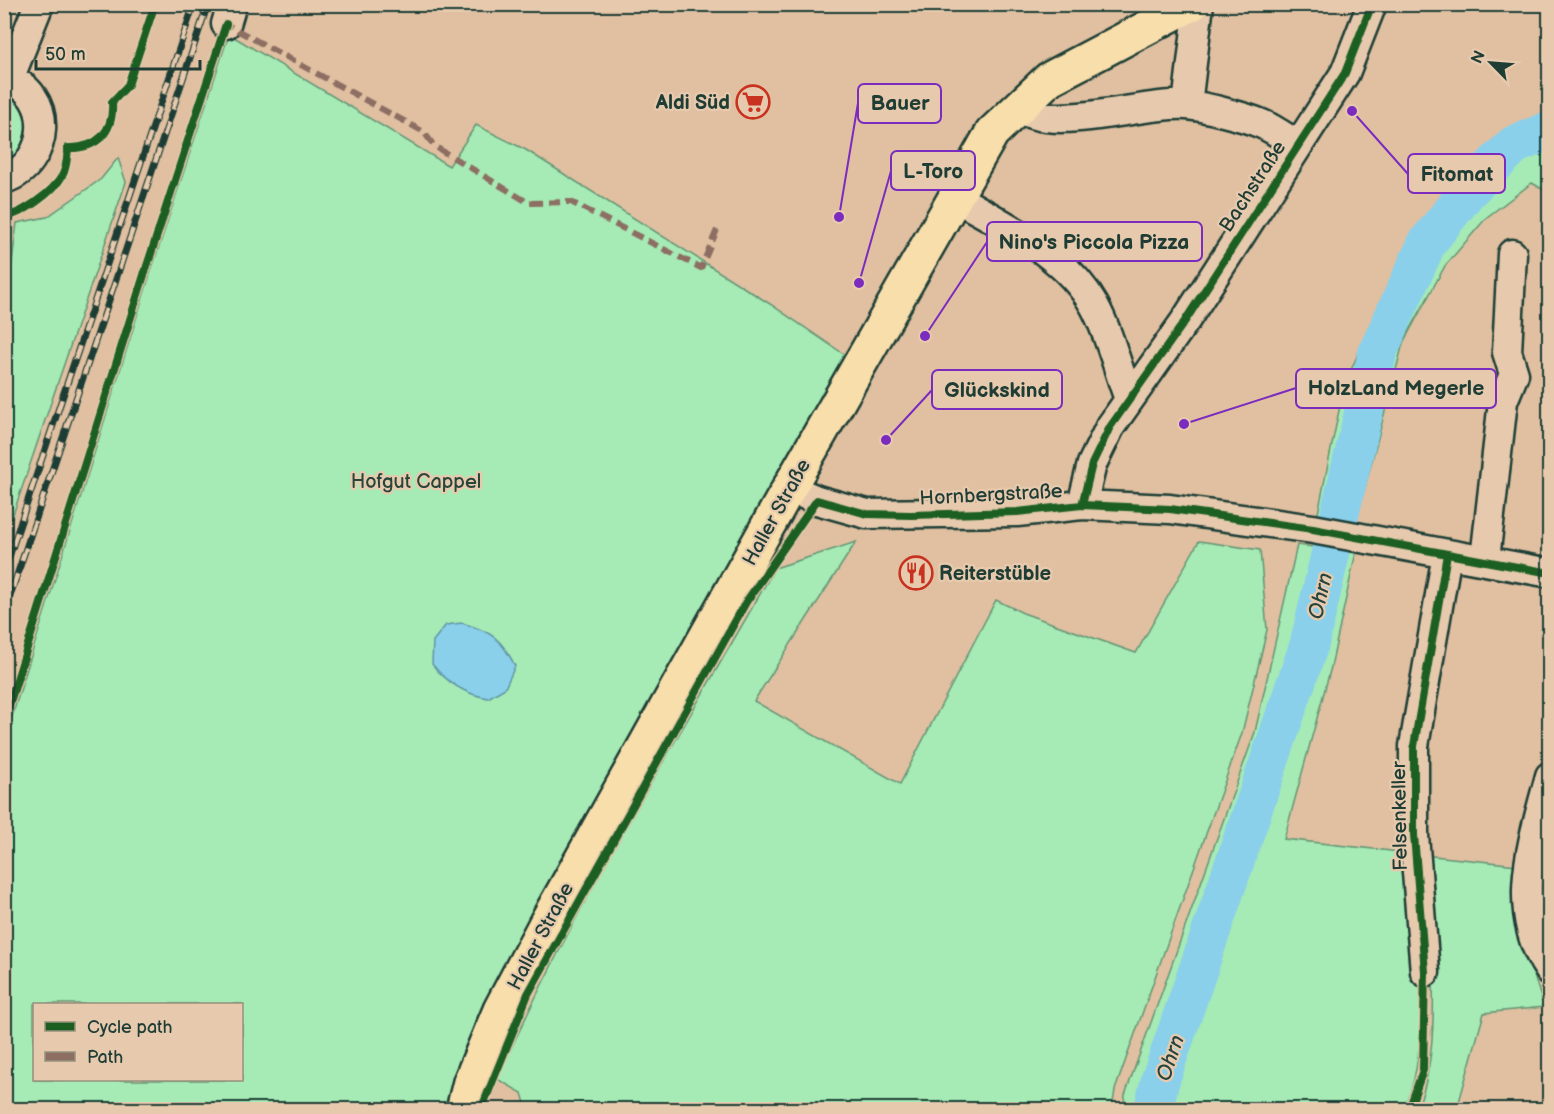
<svg xmlns="http://www.w3.org/2000/svg" width="1554" height="1114" font-family="'Balsamiq Sans',sans-serif">
<style>
.green{fill:#a6eab5;stroke:#629474;stroke-width:1.5;fill-rule:evenodd}
.water{fill:#8ad0eb;stroke:#5f95a2;stroke-width:1.5}
.lines{fill:none;stroke-linecap:round;stroke-linejoin:round}
.river{stroke:#8ad0eb;stroke-width:39}
.minor-casing{stroke:#1f3d34;stroke-width:33}
.major-casing{stroke:#1f3d34;stroke-width:38}
.minor{stroke:#e7caae;stroke-width:28}
.major{stroke:#f8deab;stroke-width:33}
.rail-casing{stroke:#1f3d34;stroke-width:7}
.rail{stroke:#e7caae;stroke-width:4.5;stroke-dasharray:14;stroke-linecap:butt}
.quiet{stroke:#8d6e63;stroke-width:6;stroke-dasharray:12 6;stroke-linecap:butt}
.cycleway-casing{stroke:#e7caae;stroke-width:11}
.cycleway{stroke:#1b5e20;stroke-width:8}
.labels{text-anchor:middle;stroke-width:4.5;stroke-linejoin:round;paint-order:stroke}
.poi-label{font-size:20px;font-weight:bold;fill:#1f3d34;stroke:#e7caae;text-anchor:end}
.street-label{font-size:20px;fill:#1f3d34;stroke:#e7caae}
.park-label{font-size:20px;fill:#26463a;stroke:#e7caae}
.water-label{font-size:21px;font-style:italic;fill:#24443d;stroke:#e7caae}
.leader{fill:none;stroke:#7b2cbf;stroke-width:2}
.callout-dot{fill:#7b2cbf;stroke:#e7caae;stroke-width:2}
.callout{fill:#e7caae;stroke:#7b2cbf;stroke-width:2}
.callout-label{font-size:21px;text-anchor:middle;font-weight:bold;fill:#1f3d34}
</style>
<rect width="100%" height="100%" fill="#e0c0a1"/>
<filter id="ink" filterUnits="userSpaceOnUse"><feTurbulence type="fractalNoise" baseFrequency=".0167" numOctaves="2"/><feDisplacementMap in="SourceGraphic" scale="12" xChannelSelector="R" yChannelSelector="G"/><feConvolveMatrix kernelMatrix="1 2 1 2 8 2 1 2 1" color-interpolation-filters="sRGB"/></filter>
<g filter="url(#ink)">
<path class="green" d="M229,34l220,132 27,-41 50,25 244,154 78,53 -398,752 -445,1v-371l147,-471zM34,1004h208v76h-208z
M4,91c31,15 33,59 0,73z
M1549,110v83l-17,-10 -45,34 -42,49 -42,77 -48,182 -38,-7 27,-132 46,-105 57,-90 61,-60z
M118,158l8,24 -121,356 -1,-214 13,-101 30,-6 54,-38z
M1199,541l61,9 7,80 -25,103 -127,357 -3,19 -585,1 -5,-17 -25,-14c79,-176 182,-343 278,-511l81,-26 -102,159 146,83 96,-184 27,13 113,40z
M1297,545l59,7 -25,115 -47,172 125,14c6,68 26,198 -6,256l-280,1 2,-15 130,-363z
M1424,855l93,10 5,73 22,69 -60,6 -27,96 -41,1c30,-60 13,-188 8,-255z"/>
<path class="water" d="M462,623c30,9 39,15 53,43l-10,22 -17,10c-24,-4 -41,-15 -56,-34l1,-23 13,-16z"/>
<g class="lines">
<path class="river" d="M1153,1110l7,-29 149,-436 69,-294 49,-108 40,-51 47,-47 36,-15"/>
<g class="minor-casing">
<path id="minor" d="M226,24l6,-20
M4,78c52,13 47,86 0,101
M9,79l30,-75
M1187,105l12,-101
M1019,107c32,27 123,-5 167,-2 17,1 60,12 76,19 12,5 24,14 35,21
M955,197c49,29 110,56 139,108 15,27 24,65 35,94
M789,488l28,12 50,14 150,-2 65,-7 88,4 143,20 237,44
M1082,505l10,-41 18,-37 75,-106 160,-248 27,-69
M1485,559l18,-158 11,-27 -7,-22 5,-98
M1550,776c-17,65 -42,135 0,195
M1425,972l-11,-137v-89l33,-192"/>
</g>
<g class="major-casing">
<path id="major" d="M463,1110l7,-28 30,-72 47,-89 242,-433 203,-355 57,-54 143,-75"/>
</g>
<use href="#minor" class="minor"/>
<use href="#major" class="major"/>
<g class="rail-casing">
<path id="rail" d="M4,572l190,-568
M4,614l204,-610"/>
</g>
<use href="#rail" class="rail"/>
<path class="quiet" d="M224,29l2,-5 198,108 10,14 95,57 42,-1 130,66 18,-43"/>
<g class="cycleway-casing">
<path id="cycleway" d="M4,216c17,0 50,-25 58,-40 5,-8 5,-19 6,-28 29,1 46,-16 44,-46l16,-17 27,-81
M1082,505l10,-41 18,-37 75,-106 160,-248 27,-69
M4,721l140,-446 82,-251
M481,1110l47,-116 218,-392 71,-102 50,14 44,1 106,-3 65,-7 88,4 143,20 237,44
M1409,1110l14,-40 2,-98 -11,-137v-89l33,-192"/>
</g>
<use href="#cycleway" class="cycleway"/>
</g>
</g>
<defs>
<g id="supermarket-ring" transform="scale(1.725)"><circle r="9.5" fill="#e7caae" stroke="#c8321e" stroke-width="1.5"/><path d="M-6-5.5h2.5l.6 2H6L4.5 2H-2.5L-4.4-4H-6ZM-1.5 3.2a1.3 1.3 0 1 0 .1 0ZM3 3.2a1.3 1.3 0 1 0 .1 0Z" fill="#c8321e"/></g>
<g id="restaurant-ring" transform="scale(1.725)"><circle r="9.5" fill="#e7caae" stroke="#c8321e" stroke-width="1.5"/><path d="M-5-6h1v4h1v-4h1v4h1v-4h1v5L-1.5 .5V6h-2V.5L-5-1ZM5-6V6H3V1.5H1.5Q1.5-4 5-6Z" fill="#c8321e"/></g>
</defs>
<g fill-rule="evenodd">
<use href="#supermarket-ring" x="753" y="102"/>
<use href="#restaurant-ring" x="916" y="573"/>
</g>
<g class="labels">
<g class="poi-label">
<text x="730" y="109">Aldi Süd</text>
<text x="939" y="580" text-anchor="start">Reiterstüble</text>
</g>
<g class="street-label">
<text transform="translate(1252 186) rotate(-57)" y="7">Bachstraße</text>
<text transform="translate(991 494) rotate(-3)" y="7">Hornbergstraße</text>
<text transform="translate(776 512) rotate(-61)" y="7">Haller Straße</text>
<text transform="translate(1399 816) rotate(-91)" y="7">Felsenkeller</text>
<text transform="translate(540 936) rotate(-62)" y="7">Haller Straße</text>
</g>
<g class="park-label">
<text x="416" y="488">Hofgut Cappel</text>
</g>
<g class="water-label">
<text transform="translate(1320 596) rotate(-77)" y="7">Ohrn</text>
<text transform="translate(1170 1058) rotate(-71)" y="7">Ohrn</text>
</g>
</g>
<path class="leader" d="M839 217L858 103M859 283L891 171M1352 111L1408 174M925 336L987 242M1184 424L1296 388M886 440L932 390"/>
<g class="callout-dot">
<circle cx="839" cy="217" r="6"/>
<circle cx="859" cy="283" r="6"/>
<circle cx="1352" cy="111" r="6"/>
<circle cx="925" cy="336" r="6"/>
<circle cx="1184" cy="424" r="6"/>
<circle cx="886" cy="440" r="6"/>
</g>
<g class="callout">
<rect x="858" y="84" width="83" height="39" rx="6"/>
<rect x="891" y="151" width="84" height="39" rx="6"/>
<rect x="1408" y="154" width="97" height="39" rx="6"/>
<rect x="987" y="222" width="215" height="39" rx="6"/>
<rect x="1296" y="369" width="200" height="39" rx="6"/>
<rect x="932" y="370" width="130" height="39" rx="6"/>
</g>
<g class="callout-label">
<text x="900" y="110">Bauer</text>
<text x="933" y="178">L-Toro</text>
<text x="1457" y="181">Fitomat</text>
<text x="1094" y="249">Nino's Piccola Pizza</text>
<text x="1396" y="395">HolzLand Megerle</text>
<text x="997" y="397">Glückskind</text>
</g>
<rect width="1554" height="1114" fill="none" stroke="#e7caae" stroke-width="24"/>
<rect x="12" y="12" width="1530" height="1090" fill="none" stroke="#1f3d34" stroke-width="2" filter="url(#ink)"/>
<rect x="33" y="1003" width="210" height="78" fill="#e7caae" stroke="#97927d" stroke-width="1.5"/>
<rect x="45" y="1022" width="30" height="9" fill="#1b5e20" stroke="#97927d" stroke-width="1.5"/>
<text x="87" y="1033" font-size="18" fill="#1f3d34">Cycle path</text>
<rect x="45" y="1052" width="30" height="9" fill="#8d6e63" stroke="#97927d" stroke-width="1.5"/>
<text x="87" y="1063" font-size="18" fill="#1f3d34">Path</text>
<g transform="translate(1491 63) rotate(295)" stroke="#e7caae" stroke-width="4.5" paint-order="stroke">
<path d="M0-4.5L10 22L0 15L-10 22Z" fill="#1f3d34"/>
<text y="-9" font-size="16" font-weight="bold" text-anchor="middle" fill="#1f3d34">N</text>
</g>
<path d="M36 60v9h164v-9" fill="none" stroke="#1f3d34" stroke-width="3"/>
<text x="45" y="60" font-size="18" fill="#1f3d34" stroke="#e7caae" stroke-width="4.5" paint-order="stroke">50 m</text>
</svg>
